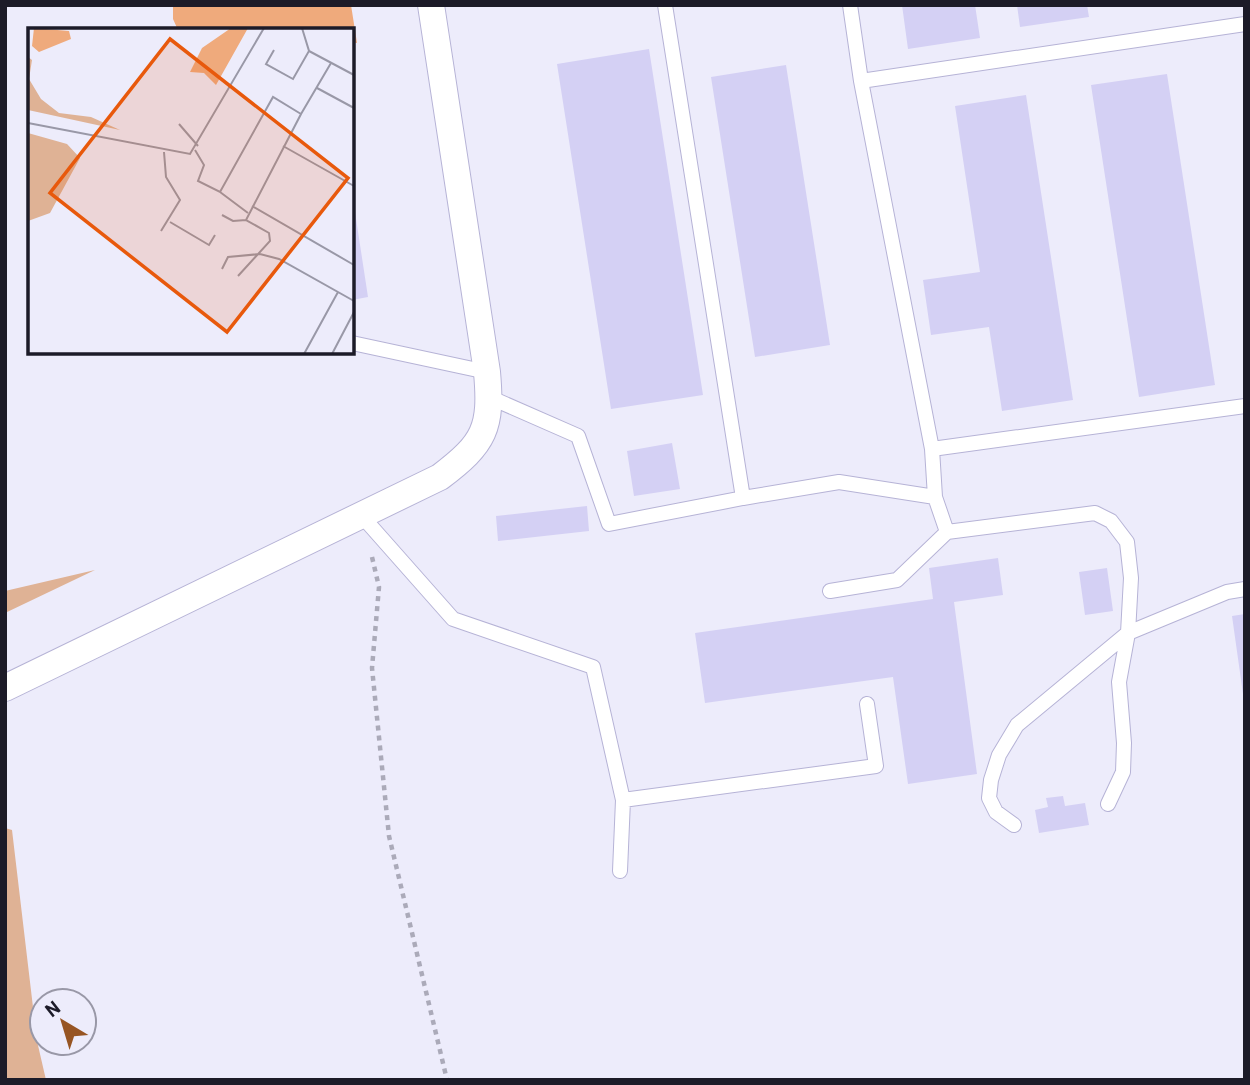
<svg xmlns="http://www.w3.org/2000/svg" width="1250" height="1085" font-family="Barlow,sans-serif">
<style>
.green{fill:#dfb295}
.forest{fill:#efaa7c}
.building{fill:#d4d0f4}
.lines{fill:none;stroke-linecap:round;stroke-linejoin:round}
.lane-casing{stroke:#b6b3d6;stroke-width:16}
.street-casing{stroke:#b6b3d6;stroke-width:28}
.path{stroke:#abaab9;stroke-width:4.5;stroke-dasharray:5 5;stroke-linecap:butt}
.lane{stroke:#fff;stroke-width:14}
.street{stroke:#fff;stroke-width:26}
.inset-road{fill:none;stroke:#9998a7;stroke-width:2}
.view{fill:#e8590c;fill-opacity:0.15;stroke:#e8590c;stroke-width:3.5}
.inset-edge{fill:none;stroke:#1c1b28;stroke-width:3.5}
</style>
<rect width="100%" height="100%" fill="#edecfb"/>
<path class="green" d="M95,570l-90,43v-22z
M5,828l7,2 25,211 9,39h-41z"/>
<path class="forest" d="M173,5h178l6,38 -5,-1v-12h-174l-5,-11z"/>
<path class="building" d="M902,5h73l5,33 -72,11z
M1017,5h70l2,12 -69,10z
M649,49l54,346 -92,14 -54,-345z
M786,65l44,280 -75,12 -44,-280z
M1167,74l48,311 -76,12 -48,-312z
M1026,95l47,305 -71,11 -13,-84 -58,8 -8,-55 57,-8 -25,-166z
M352,199h1l15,98 -16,3z
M672,443l8,46 -46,7 -7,-45z
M587,506l2,25 -91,10 -2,-25z
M998,558l5,37 -49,7 23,172 -69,10 -15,-107 -188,26 -10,-70 238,-34 -4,-31z
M1107,568l6,43 -28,4 -6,-43z
M1245,614v80h-2l-11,-78z
M1063,796l2,10 20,-3 4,22 -50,8 -4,-23 13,-3 -2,-9z"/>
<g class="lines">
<g class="lane-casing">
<path id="lane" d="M850,5l11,76 71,368 3,48 12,35 148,-19 16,8 16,21 4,36 -3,55 -9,49 5,61 -1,29 -15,32
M861,81l384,-57
M352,343l135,29
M489,397l89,39 31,88 134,-26 -78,-493
M932,449l313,-43
M743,498l96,-16 96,15
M361,515l92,104 140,48 30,133 -3,71
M830,591l67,-11 50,-48
M623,800l253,-34 -9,-62
M1014,825l-18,-13 -7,-14 2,-18 8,-25 18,-30 111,-92 99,-41 18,-3"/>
</g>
<g class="street-casing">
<path id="street" d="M5,688l435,-211c45,-34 52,-49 47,-105l-56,-367"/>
</g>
<path class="path" d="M372,557l7,30 -7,81 17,168 58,244"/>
<use href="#lane" class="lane"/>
<use href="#street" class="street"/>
</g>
<g transform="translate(28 28)">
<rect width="326" height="326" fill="#edecfb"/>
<path d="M0,29l4,3 -3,19 12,20 18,14 32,4 29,13 -92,-20zM0,105l39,11 13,14 -30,55 -22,8z" fill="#dfb295"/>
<path d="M6,0l35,3 2,8 -32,13 -7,-6zM203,0h17l-32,57 -12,-12 -14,-1 12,-24z" fill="#efaa7c"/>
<path class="inset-road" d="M246,22l-8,14 27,15 16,-28 -7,-23M281,23l45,24M289,60l37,20M273,86l30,-51M0,95l162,31 74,-126M151,96l19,22M255,118l71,40M167,122l9,15 -6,16 22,11 53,-95 28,17 -55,106 23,13 1,8 -32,35M192,164l28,21M224,178l102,59M194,187l11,6 13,-1M142,194l39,23 6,-10M133,203l19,-31 -14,-23 -2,-25M194,241l6,-12 32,-3 19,5 75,42M276,326l34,-62M304,326l22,-42"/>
<path class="view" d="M142,11l178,139 -121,154 -177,-139z"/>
<rect width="326" height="326" class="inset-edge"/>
</g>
<rect width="1250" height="1085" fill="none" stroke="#1c1b28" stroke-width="14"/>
<g transform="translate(63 1022) rotate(322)"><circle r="33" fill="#edecfb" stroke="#9998a7" stroke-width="2"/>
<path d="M0-5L12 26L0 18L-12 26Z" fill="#975523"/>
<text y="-10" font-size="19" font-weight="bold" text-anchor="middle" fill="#1c1b28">N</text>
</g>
</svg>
